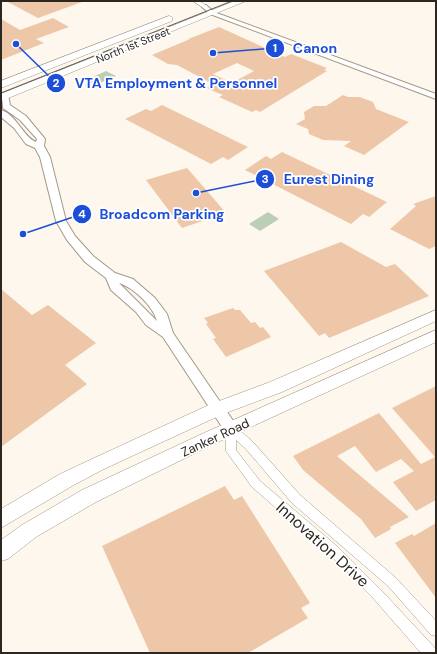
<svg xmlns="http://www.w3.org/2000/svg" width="437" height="654" font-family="'DM Sans',sans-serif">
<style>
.green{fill:#bccfb6}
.building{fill:#edc7a8;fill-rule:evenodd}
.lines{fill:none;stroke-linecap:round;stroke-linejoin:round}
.minor-casing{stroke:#a39888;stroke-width:1}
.tertiary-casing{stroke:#a39888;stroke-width:2}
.primary-casing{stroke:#a39888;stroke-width:1}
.minor{fill:#fff;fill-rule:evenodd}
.tertiary{fill:#fff;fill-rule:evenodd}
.primary{fill:#fff;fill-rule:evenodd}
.tram{stroke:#615c54;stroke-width:1}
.labels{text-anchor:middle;stroke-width:3.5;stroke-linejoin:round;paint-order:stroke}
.far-street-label{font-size:11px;fill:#2c2821;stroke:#fff}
.street-label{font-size:13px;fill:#2c2821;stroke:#fff}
.near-street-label{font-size:16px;fill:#2c2821;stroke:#fff}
.leader{fill:none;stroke:#1d4ed8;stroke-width:1.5}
.callout-dot{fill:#1d4ed8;stroke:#fff;stroke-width:1.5}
.mark-label{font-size:12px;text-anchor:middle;font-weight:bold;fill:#fff}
.callout-label{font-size:14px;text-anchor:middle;font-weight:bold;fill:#1d4ed8;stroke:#fff;stroke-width:3.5;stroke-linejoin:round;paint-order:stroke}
</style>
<rect width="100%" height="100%" fill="#fef7ed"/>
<path class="green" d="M106,71l10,5 -21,9 -9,-5z
M268,212l11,7 -19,12 -11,-7z"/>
<path class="building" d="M6,1h76v1l-44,16z
M53,18l16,9 -33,12 8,4 -43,17v-41l19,11z
M219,27l66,30 6,-3 36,14 -3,2 3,1 -67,41 -4,-2 -4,2 -33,-15 4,-2 -17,-7 7,-4 -36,-19 -9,-1 -16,-9 38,-16h-2zM237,63l17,8 -22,12 -19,-9z
M343,95l5,2h12l13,5 3,7 33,13 -45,33 -20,-9 7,-5 -28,-1 -14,-6 -1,-5 -12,-5 9,-5 -1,-7 10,-6h12z
M162,105l86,42 -20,13 -5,-3 -12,7 -86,-45 21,-10 5,2z
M282,152l105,50 -18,15 -6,-3 -12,10 -106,-54 21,-14 5,3z
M187,168l14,16 25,29 -44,15 -36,-48z
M436,196v50l-7,3 -39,-20 26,-23 -3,-2z
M341,242l45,25 9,-3 34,32 -100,42 -4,-5 -6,3 -55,-65z
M1,289l31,26 16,-10 48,38 -31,22 22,19 -86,63z
M233,308l2,2h5l11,13 4,-1 5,6 3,-1 8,10 -45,20 -13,-18 3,-1 -10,-14 2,-1 -4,-5z
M436,386v114l-20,11 -23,-29 21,-11 -13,-12 -25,13 -21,-26 -18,10 72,61 -19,10 1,2 -16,9 -14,-19 -58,-49 -10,-14 86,-43 42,51 14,-7 -43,-49z
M225,486l9,14 8,-4 68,107 -9,5 7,10 -60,35h-98l-48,-107z
M436,523v75l-41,-55 17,-9 2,2z"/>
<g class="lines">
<g class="minor-casing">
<path id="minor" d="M193,1h6l8,5 -5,1z
M231,425l4,1 18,16 47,53 96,83 40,43v15l-5,-1 -43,-49 -96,-83 -47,-55 -9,-8v10l24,31 78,66 43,43 54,58 1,5h-15l-48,-55 -43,-43 -78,-68 -26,-36v-22l1,-3z"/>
</g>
<g class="tertiary-casing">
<path id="tertiary" d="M202,5h4l8,7 222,82v5l-226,-85 -8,-7z
M2,95h6l2,10 16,11 19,23 -1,7 6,11 16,64 9,15 18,20 22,17 18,6 22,19 12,16 6,19 63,92 2,4 -2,4 -5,2 -5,-2 -63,-96 -17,-12 -10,-13 -25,-22 -5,-12 -21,-16 -18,-22 -11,-19 -16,-64 -5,-9 -9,-4 -12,-16 -13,-11v-7c16,5 22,27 35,32l1,-3 -17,-19 -17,-12zM119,283c15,5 34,23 38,38z"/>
</g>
<g class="primary-casing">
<path id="primary" d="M235,1h11l-245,100v-7z
M169,16l3,1v4l-171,67v-7z
M436,310v11l-154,71 -59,22 -119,55 -32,17 -71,42v-19l59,-35 32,-15 119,-55 59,-22z
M436,330v12l-220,101 -120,59 -60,35 -28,22 -7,2v-21l21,-15 60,-35 122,-57z"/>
</g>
<use href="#minor" class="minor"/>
<use href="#tertiary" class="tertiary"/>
<use href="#primary" class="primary"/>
<path class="tram" d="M1,93l231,-92"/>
</g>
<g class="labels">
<g class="far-street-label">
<text transform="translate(133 45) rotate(-22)" y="4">North 1st Street</text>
</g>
<g class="street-label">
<text transform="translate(215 437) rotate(-25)" y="5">Zanker Road</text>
</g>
<g class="near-street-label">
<text transform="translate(323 544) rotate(42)" y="6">Innovation Drive</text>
</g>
</g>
<path class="leader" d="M213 53L275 48M16 44L56 83M196 193L265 179M23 234L82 214"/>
<g class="callout-dot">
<circle cx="213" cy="53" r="4"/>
<circle cx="16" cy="44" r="4"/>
<circle cx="196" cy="193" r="4"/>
<circle cx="23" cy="234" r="4"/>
<circle cx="275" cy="48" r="10"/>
<circle cx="56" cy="83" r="10"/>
<circle cx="265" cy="179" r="10"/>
<circle cx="82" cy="214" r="10"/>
</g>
<g class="mark-label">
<text x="275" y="52">1</text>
<text x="56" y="87">2</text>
<text x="265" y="183">3</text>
<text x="82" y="218">4</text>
</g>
<g class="callout-label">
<text x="315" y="53">Canon</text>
<text x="176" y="88">VTA Employment &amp; Personnel</text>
<text x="329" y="184">Eurest Dining</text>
<text x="162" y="219">Broadcom Parking</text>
</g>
<rect width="437" height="654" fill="none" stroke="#2c2821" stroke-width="4"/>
</svg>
